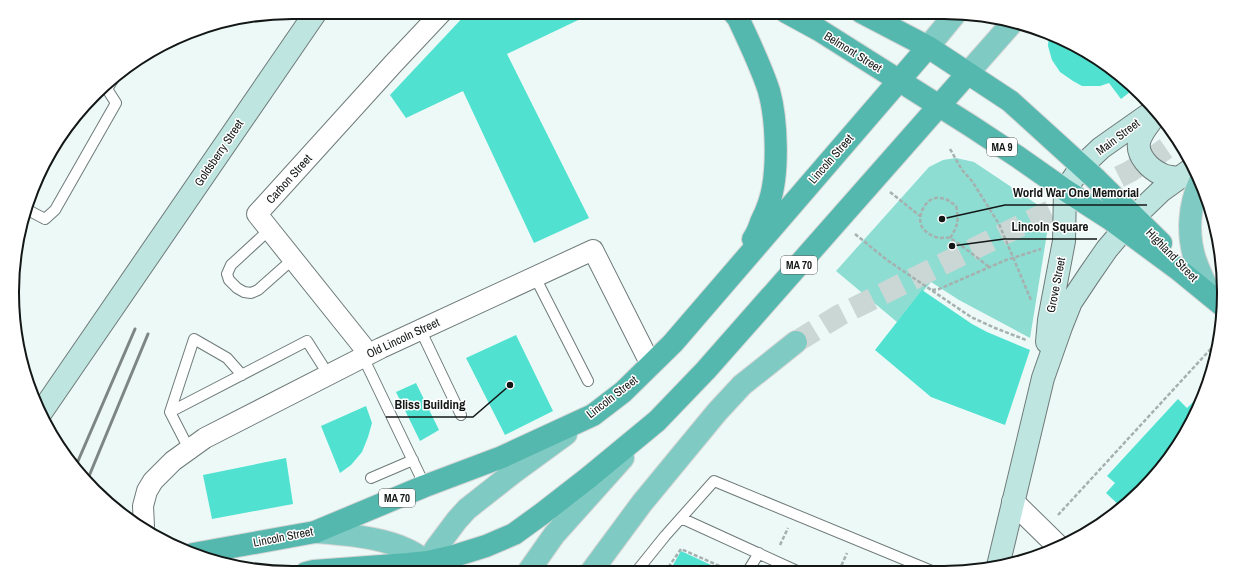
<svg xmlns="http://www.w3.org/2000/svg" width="1236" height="585" font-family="'Archivo Narrow',sans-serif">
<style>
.green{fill:#8dddd2}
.building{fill:#50e1d0}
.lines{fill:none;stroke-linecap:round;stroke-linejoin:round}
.primary-tunnel{stroke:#cbd7d5;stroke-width:22;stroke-dasharray:22 11;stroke-linecap:butt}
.service-casing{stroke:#6f7b79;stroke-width:12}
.minor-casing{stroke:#6f7b79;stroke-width:22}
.tertiary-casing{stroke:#6f7b79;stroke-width:24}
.secondary-casing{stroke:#6f7b79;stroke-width:24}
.primary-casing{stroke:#d5d5d5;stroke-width:24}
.trunk-casing{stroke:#d5d5d5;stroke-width:24}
.path{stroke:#a6b0ae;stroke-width:2.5;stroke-dasharray:4 2;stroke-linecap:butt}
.service{stroke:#fff;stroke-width:10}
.minor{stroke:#fff;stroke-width:20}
.tertiary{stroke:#fff;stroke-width:22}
.secondary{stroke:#bfe5e1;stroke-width:22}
.primary{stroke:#7fcac2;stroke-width:22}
.trunk{stroke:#54b8ae;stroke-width:22}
.rail{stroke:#7e8684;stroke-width:3}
.labels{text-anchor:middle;stroke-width:3;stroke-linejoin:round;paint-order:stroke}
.shield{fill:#fff;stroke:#5a5d5c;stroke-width:1}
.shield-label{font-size:11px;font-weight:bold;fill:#131716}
.street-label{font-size:12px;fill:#131716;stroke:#fff}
.rim{fill:none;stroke:#131716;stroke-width:2}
.leader{fill:none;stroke:#131716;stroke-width:1.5}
.callout-dot{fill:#131716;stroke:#fff;stroke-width:1.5}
.callout-label{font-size:13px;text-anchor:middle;font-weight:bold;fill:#131716;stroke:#fff;stroke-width:3;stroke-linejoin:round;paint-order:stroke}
</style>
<rect width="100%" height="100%" fill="#ecf9f7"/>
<path class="green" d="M956,158l18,4 70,47 5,12 -19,117 -71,-38 -28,-18 -34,40 -61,-51 93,-104 14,-7z"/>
<path class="building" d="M468,12h127l-88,42 82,164 -55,25 -71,-152 -57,27 -16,-23z
M1049,33l51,26 35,29 -14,11 -12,-16 -9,3h-18l-9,-5 -13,-9 -8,-12 -4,-14z
M922,290l50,34 15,8 43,18 -25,75 -74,-28 -56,-47z
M516,335l37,76 -48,24 -39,-77z
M416,383l23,47 -19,11 -24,-49z
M1178,399l9,9 8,-8 5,5 -34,58 -44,45 -16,-15 9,-10 -8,-7z
M366,406l6,17 -4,14 -6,15 -11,13 -11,8 -19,-47z
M286,458l7,46 -81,15 -9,-44z
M681,551l43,20 -55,1z"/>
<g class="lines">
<path class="primary-tunnel" d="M796,342l44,-27 289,-143 29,-18 20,-14"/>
<g class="service-casing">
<path id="service" d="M107,89l7,-11
M26,209l19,10 10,-9 61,-107 -9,-14 -2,-1
M269,230l-38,35 -4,9 2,6 8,8 7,4 7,1 7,-3 35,-31
M535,277l53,104
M420,329l41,86
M363,357l62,129
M170,412l24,-73 33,19 15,17
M189,449l-19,-37 137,-71 21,33
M371,478l42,-18
M681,518l116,53
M748,571l11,-18
M636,572l29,-36 49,-55 218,90"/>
</g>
<g class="minor-casing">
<path id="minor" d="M369,354l-112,-140 136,-150 49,-52
M144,526l-1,-20 4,-15 6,-10 20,-20 32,-23 176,-90 212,-98 58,115"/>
</g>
<g class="tertiary-casing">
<path id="tertiary" d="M1013,502l46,45"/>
</g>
<g class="secondary-casing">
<path id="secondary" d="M1156,114c-5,8 -16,19 -17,29 -2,13 11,26 22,31 5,3 12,3 18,4
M1047,342l2,-22 15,-79 1,-51 17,-24 19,-18 54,-38
M40,414l276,-402
M998,566l45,-188 18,-51 10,-25 18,-27 18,-26 28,-33 26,-25 32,-23"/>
</g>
<g class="primary-casing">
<path id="primary" d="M928,47l28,-34
M968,73l45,-51
M1200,181c-11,24 -13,53 -5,78 4,12 10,24 15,35
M315,532c38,3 94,6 119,38
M528,572l26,-37 69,-77
M591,572l51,-69 75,-91 25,-27 54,-43
M427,573l1,-11 8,-14 21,-28 10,-11 47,-37 52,-38"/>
</g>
<g class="trunk-casing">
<path id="trunk" d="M733,12l5,6c11,24 23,48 31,73 8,29 10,83 0,112 -2,6 -5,13 -8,19 -2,6 -4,12 -8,17
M786,12l33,18 152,96 47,31 47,33 45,29 69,51 44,36
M861,12l67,35 82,54 87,79 64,63
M193,554l122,-22 110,-46 77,-29 91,-42 30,-23 50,-49 255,-296
M306,573l8,-2 94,-7 20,-2 26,-6 32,-10 28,-12 29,-21 45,-35 69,-57 49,-51 262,-297"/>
</g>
<path class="path" d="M950,149l12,21 10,11 27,43 32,76
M890,192l30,24
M855,234l32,26 84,57 24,11 31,12
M950,238c8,-12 9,-18 6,-32 -5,-4 -10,-8 -16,-8 -14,-2 -24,18 -18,29 4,6 11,10 18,11 3,0 6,-1 9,0 5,1 35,25 40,29
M932,290l7,-1 67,-29 35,-11
M1058,515l160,-174
M780,545l8,-17
M839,571l8,-18
M665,572l16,-23 50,22"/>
<use href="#service" class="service"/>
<use href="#minor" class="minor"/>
<use href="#tertiary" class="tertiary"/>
<use href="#secondary" class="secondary"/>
<use href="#primary" class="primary"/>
<use href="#trunk" class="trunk"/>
<path class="rail" d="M75,468l60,-139
M87,481l61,-147"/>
</g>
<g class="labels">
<g class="shield">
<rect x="987" y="138" width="30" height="18" rx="3"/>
<rect x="781" y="256" width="36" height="18" rx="3"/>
<rect x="379" y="489" width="36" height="18" rx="3"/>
</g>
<g class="shield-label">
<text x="1002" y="151">MA 9</text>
<text x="799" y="269">MA 70</text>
<text x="397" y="502">MA 70</text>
</g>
<g class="street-label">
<text transform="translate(853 52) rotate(32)" y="4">Belmont Street</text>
<text transform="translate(1118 137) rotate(-37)" y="4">Main Street</text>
<text transform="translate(219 153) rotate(-56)" y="4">Goldsberry Street</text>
<text transform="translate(831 159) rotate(-49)" y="4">Lincoln Street</text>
<text transform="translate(289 179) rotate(-48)" y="4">Carbon Street</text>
<text transform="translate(1172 255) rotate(46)" y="4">Highland Street</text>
<text transform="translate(1056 285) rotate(-79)" y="4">Grove Street</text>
<text transform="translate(403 338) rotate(-25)" y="4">Old Lincoln Street</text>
<text transform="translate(612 397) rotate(-38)" y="4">Lincoln Street</text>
<text transform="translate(283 537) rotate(-11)" y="4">Lincoln Street</text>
</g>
</g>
<path d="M0 0H1236V585H0ZM292 19H944A273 273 0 0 1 1217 292V293A273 273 0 0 1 944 566H292A273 273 0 0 1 19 293V292A273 273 0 0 1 292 19Z" fill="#fff" fill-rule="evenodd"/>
<path class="rim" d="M292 19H944A273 273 0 0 1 1217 292V293A273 273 0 0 1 944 566H292A273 273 0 0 1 19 293V292A273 273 0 0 1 292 19Z"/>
<path class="leader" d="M942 219L1005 205H1147M952 246L1004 239H1097M510 385L473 417H386"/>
<g class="callout-dot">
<circle cx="942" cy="219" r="4"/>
<circle cx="952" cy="246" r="4"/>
<circle cx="510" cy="385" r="4"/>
</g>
<g class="callout-label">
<text x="1076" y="197">World War One Memorial</text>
<text x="1050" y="231">Lincoln Square</text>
<text x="430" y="409">Bliss Building</text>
</g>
</svg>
